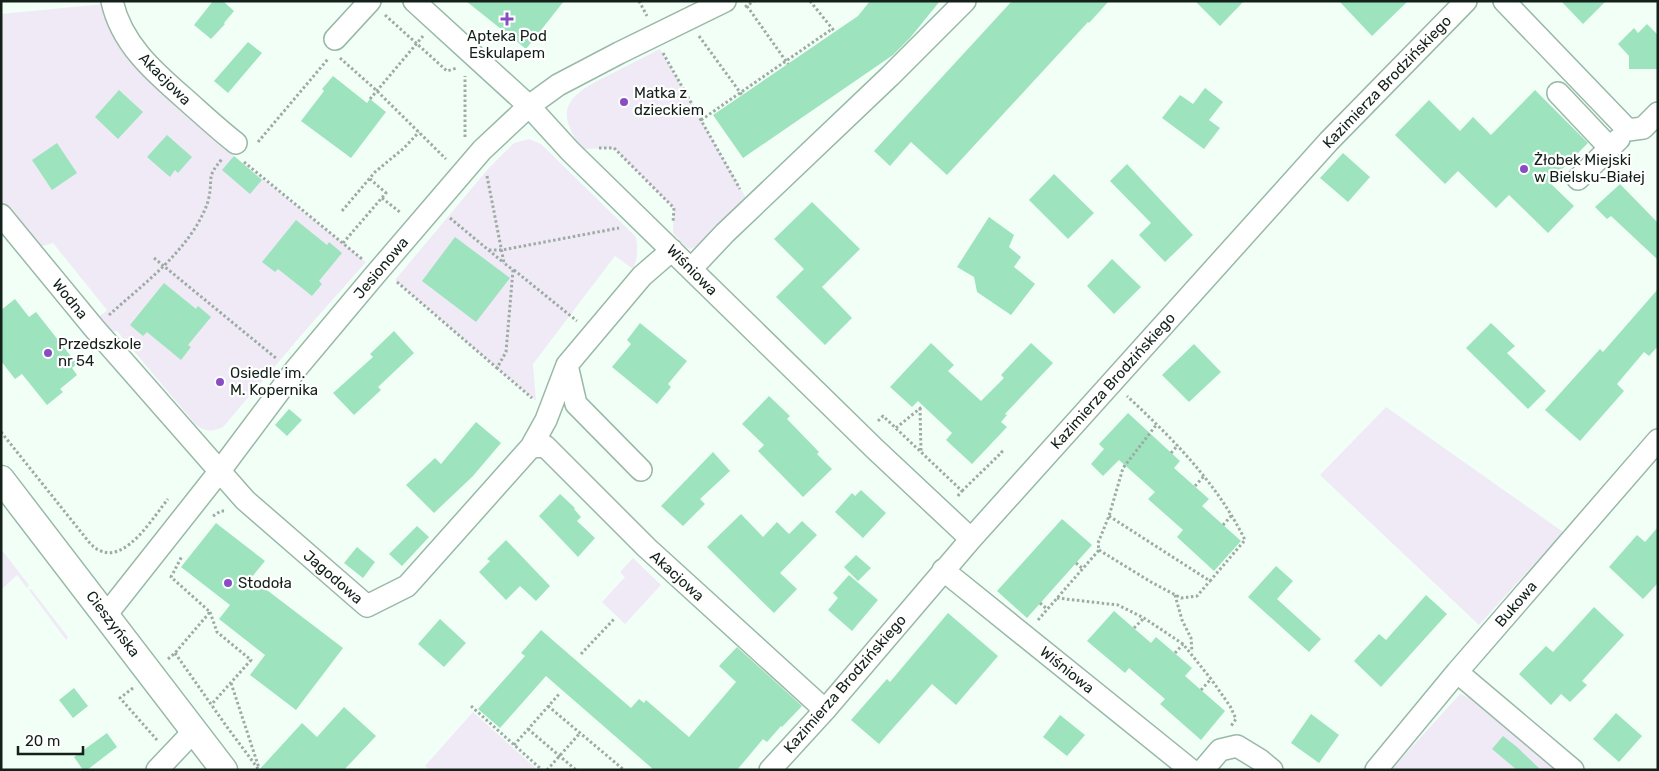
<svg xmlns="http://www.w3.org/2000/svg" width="1659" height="771" font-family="Rubik,sans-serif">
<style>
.green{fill:#efeaf6}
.building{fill:#9ce3be}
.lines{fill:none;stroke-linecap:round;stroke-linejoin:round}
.minor-casing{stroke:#99b9a7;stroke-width:24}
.major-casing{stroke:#99b9a7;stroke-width:29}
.path{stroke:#9eaba4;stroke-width:3;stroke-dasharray:2.5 2.5;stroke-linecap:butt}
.minor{stroke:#fff;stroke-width:21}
.major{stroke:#fff;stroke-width:26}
.poi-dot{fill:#894dc3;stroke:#fff;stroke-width:2}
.labels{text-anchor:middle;stroke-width:4.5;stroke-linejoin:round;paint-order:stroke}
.poi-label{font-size:15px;fill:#14211a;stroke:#fff;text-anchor:start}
.street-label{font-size:15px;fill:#14211a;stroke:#fff}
</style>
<rect width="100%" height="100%" fill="#f2fff7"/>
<path class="green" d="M104,4l8,28 13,21 20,23 64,60 157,126 -62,70 -81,95c-11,5 -17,5 -27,-2l-79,-94 -10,1 -10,-13 10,-9 -54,-67 -14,4 -38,-45v-188z
M660,49l87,151 -49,46 -8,3 -4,-2 -13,-14 1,-25 -60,-60 -31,1c-32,-40 -13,-55 26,-74 17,-9 34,-17 51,-26z
M529,139l12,5 95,93c2,12 2,21 -3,32l-18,-13 -82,108 3,37 -141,-121 93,-111 26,-26z
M1386,407l177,125 -84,93 -159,-150z
M1,549l28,36 -2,3 -10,-13 -16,15z
M633,558l28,27 -36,39 -23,-22 23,-25 -5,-5z
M31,589l37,48 -2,3 -37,-50z
M1460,694l10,4 86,72h-165z
M473,712l65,58h-108l-5,-4z"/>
<path class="building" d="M213,1h10l11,10 -10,12 1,1 -14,15 -17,-14z
M466,1h98l-38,48z
M870,1h70l-30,37 -17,17 -150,103 -30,-43 145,-99z
M1012,1h97l-20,22 -1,-1 -141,153 -36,-33 -21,24 -16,-15z
M1195,1h49l-24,25z
M1339,1h69l-36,35z
M1561,1h45l-23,23z
M1647,24l11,11v34h-29v-13l-11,-12 16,-16 4,5z
M248,42l14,11 -34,40 -14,-12z
M333,76l34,27 3,-4 16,13 -35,46 -50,-37 23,-30 -2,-2z
M1205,88l18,14 -14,18 11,8 -16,21 -42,-31 18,-23 13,9z
M119,90l24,22 -25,27 -23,-22z
M1535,90l53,53 -39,39 25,24 -26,27 -39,-38 -13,13 -38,-37 -13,13 -50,-49 34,-35 31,31 13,-14 18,18z
M167,135l25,22 -14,16 -3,-3 -5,7 -23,-20z
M57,143l20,30 -25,17 -20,-30z
M1343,153l27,24 -22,25 -28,-24z
M234,156l28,24 -12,14 -28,-24z
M1127,164l66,71 -28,27 -26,-27 12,-12 -41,-42z
M1054,174l40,39 -26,26 -39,-39z
M1620,184l38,39v37l-47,-44 -4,3 -12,-12z
M812,202l48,47 -38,38 30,31 -27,27 -49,-48 28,-28 -30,-30z
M989,217l25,18 -5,12 12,10 -7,10 21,17 -24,31 -34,-23 -3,-15 -17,-10z
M296,220l31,25 2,-3 13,11 -23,28 3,3 -10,12 -34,-27 -3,3 -13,-10z
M455,237l55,41 -34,44 -54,-41z
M1112,259l29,28 -27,27 -27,-28z
M164,283l32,26 2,-3 13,11 -23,28 3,2 -10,13 -34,-28 -4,4 -13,-11z
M1658,289v57l-9,10 -5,-4 -27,32 7,7 -44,50 -35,-31 55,-61 3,3z
M15,299l14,18 7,-5 41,52 -5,4 5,7 -17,14 3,3 -16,13 -25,-31 -7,5 -14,-18v-51z
M640,323l47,38 -19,23 3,3 -14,17 -45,-37 19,-23 -4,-4z
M1491,323l24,23 -8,7 39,38 -18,18 -62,-61z
M394,331l20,22 -36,34 3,3 -27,25 -21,-22 40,-36 -3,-3z
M931,343l23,22 -6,6 33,30 23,-23 -3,-3 30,-32 22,20 -48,51 2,1 -6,7 6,5 -35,37 -26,-24 6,-7 -34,-32 -6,6 -22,-20z
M1194,344l27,28 -32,30 -27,-27z
M769,396l21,20 -3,3 32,33 -2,2 15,15 -29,28 -45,-46 6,-6 -22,-21z
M289,409l13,11 -15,16 -12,-11z
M1128,413l52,48 -6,7 35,31 -7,7 39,35 -27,30 -37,-34 6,-7 -35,-31 7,-7 -36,-32 -16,16 -12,-12 13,-15 -5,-5z
M476,422l25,21 -28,33 -39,37 -28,-28 29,-27 6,6z
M713,452l17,19 -30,28 5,5 -22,22 -22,-20z
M861,490l25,23 -23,25 -28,-26 17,-19 3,3z
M560,494l15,14 -1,1 7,8 -4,4 18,17 -17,19 -39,-41z
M741,514l22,23 14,-15 12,12 13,-13 15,14 -37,38 17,16 -23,24 -67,-66z
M1062,519l30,26 -65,73 -30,-27z
M216,523l49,38 -14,17 92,70 -47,62 -46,-35 15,-20 -46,-36 11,-14 -49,-38z
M417,526l12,11 -27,29 -13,-12z
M1658,527v56l-15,16 -34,-32 28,-32 8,7z
M506,540l44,46 -14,15 -16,-15 -14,14 -27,-28 11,-11 -3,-2z
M357,547l18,15 -12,16 -19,-15z
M856,555l15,13 -13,13 -14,-14z
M1276,566l17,15 -16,18 44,40 -12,13 -61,-55z
M849,575l29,25 -26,31 -24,-21 10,-12 -5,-5z
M1426,595l21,19 -66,73 -27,-26 25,-27 7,6z
M1594,607l30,28 -42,46 5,4 -17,17 -9,-8 -10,11 -32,-31 27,-28 7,6z
M1114,611l37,32 5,-6 36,31 -7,8 40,35 -24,29 -41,-36 5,-5 -36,-31 -4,5 -38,-32z
M948,613l50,43 -42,49 -24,-21 -53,60 -28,-24 36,-41 3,3z
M440,619l26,24 -22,24 -26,-23z
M541,630l90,78 8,-9 5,4 2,-3 43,37 47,-55 -17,-16 18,-19 65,59 -20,21 -1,-1 -14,16 -4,-3 -26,31h-83l-108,-94 -46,52 -22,-19 47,-53 -4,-3z
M74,688l14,18 -15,12 -14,-18z
M344,707l32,29 -32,34h-85l43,-47 15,14z
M1616,713l26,23 -23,26 -26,-23z
M1311,714l28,21 -20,28 -28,-20z
M1060,715l25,20 -18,21 -24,-19z
M107,733l10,14 -30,23h-4l-9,-13z
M1503,736l14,11 24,23h-24l-25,-21z"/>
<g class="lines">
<g class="minor-casing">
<path id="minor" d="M112,1c9,42 41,70 72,97 17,15 34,31 52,45
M414,1l115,105 41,45 305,298 96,90
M1504,1l124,129 15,-2 15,-15
M335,39l35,-38
M1558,93l51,54
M1578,179l41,-40
M1,215l93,113 151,172 122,106 40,-20 124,-139 15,-27 21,-55
M691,269l34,-36 165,-157 75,-75
M531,447l14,-1 102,102 178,162
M641,470l-65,-66 -9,-39 75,-89 30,-26
M943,570l248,200
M106,615l113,-143 77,-103 78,-93 108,-126 47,-44 29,-21 61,-32 106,-52
M1457,672l116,98
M157,770l37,-39
M770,770l55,-60 146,-171 358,-398 137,-140
M1203,770l17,-20 17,-4 23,14 12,10
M1376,770l81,-98 201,-232"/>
</g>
<g class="major-casing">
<path id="major" d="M1,479l223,291"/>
</g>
<path class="path" d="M639,1l8,15
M810,1l25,31
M747,6l41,58
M745,7l9,-6
M385,15l62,56 10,-3
M699,36l43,59
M663,53l77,136
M340,58l36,32 70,69
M370,99l53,-63
M701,120l131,-91
M465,137v-61
M258,142l70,-83
M599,148h15l60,60 -1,15
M244,162l118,97
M487,176l17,87 9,7 -7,82 -9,16 35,30
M382,198l19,15
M342,211l33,-39 29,-24 15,-16
M450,218l54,45
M343,243l43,-50 -16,-14
M489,250h13l117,-22
M154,258l123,101
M514,270l63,51
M397,282l100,86
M109,315c31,-28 66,-54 88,-90 5,-9 10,-18 12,-28 4,-21 -3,-19 13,-38
M920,408l1,44
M878,421l5,-5 79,75 -5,6
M896,428l27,-22
M1,432l80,100c6,7 11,16 20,19 26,11 53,-35 67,-52
M1171,453l7,-8
M1195,486l9,-10
M962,491l40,-39 -2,-2
M213,516l8,-5h5
M1109,516l101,65 35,-41c-28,-57 -72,-101 -118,-144
M1223,525l9,-10
M1099,550l52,32 30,16 16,-2 13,-15
M1076,563l7,6
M1175,595l7,25 9,18 1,14
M1057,598l61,7 26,13 39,26 28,35 19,27 6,13 -5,7
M1040,603l7,6
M210,612l7,20 34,28 -40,45
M1038,620l61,-70 -1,-7 11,-27 14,-48 34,-44
M1134,628l10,-10
M175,653l52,74 32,43
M1175,653l8,-9
M581,654l34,-36
M168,659l7,-6 35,-41 -39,-35 11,-21
M231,683l28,85
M133,688l-13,10 37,42
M1201,690l10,-11
M471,706l71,64
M548,706l76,64
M528,729l48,41
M514,745l46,-52
M547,770l33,-37"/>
<use href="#minor" class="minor"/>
<use href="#major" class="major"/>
</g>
<g class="poi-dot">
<path d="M504.5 11.5h5v5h5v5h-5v5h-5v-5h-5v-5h5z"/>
<circle cx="624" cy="102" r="5"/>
<circle cx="1524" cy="169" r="5"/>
<circle cx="48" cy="353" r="5"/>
<circle cx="220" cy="382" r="5"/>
<circle cx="228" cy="583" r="5"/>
</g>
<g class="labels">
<g class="poi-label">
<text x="507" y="41" text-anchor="middle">Apteka Pod<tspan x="507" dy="17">Eskulapem</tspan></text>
<text x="634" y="98">Matka z<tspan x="634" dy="17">dzieckiem</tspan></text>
<text x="1534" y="165">Żłobek Miejski<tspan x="1534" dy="17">w Bielsku-Białej</tspan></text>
<text x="58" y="349">Przedszkole<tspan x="58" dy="17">nr 54</tspan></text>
<text x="230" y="378">Osiedle im.<tspan x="230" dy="17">M. Kopernika</tspan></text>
<text x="238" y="588">Stodoła</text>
</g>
<g class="street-label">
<text transform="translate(165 79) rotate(45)" y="5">Akacjowa</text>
<text transform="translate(1387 82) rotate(-46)" y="5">Kazimierza Brodzińskiego</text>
<text transform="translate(381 268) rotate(-50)" y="5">Jesionowa</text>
<text transform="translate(692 270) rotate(45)" y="5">Wiśniowa</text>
<text transform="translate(70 299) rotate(51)" y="5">Wodna</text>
<text transform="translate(1113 381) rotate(-48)" y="5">Kazimierza Brodzińskiego</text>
<text transform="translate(677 576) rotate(42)" y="5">Akacjowa</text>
<text transform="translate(333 577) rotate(41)" y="5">Jagodowa</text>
<text transform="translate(1516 604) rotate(-49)" y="5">Bukowa</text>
<text transform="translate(113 624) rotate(53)" y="5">Cieszyńska</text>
<text transform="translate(1067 670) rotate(39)" y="5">Wiśniowa</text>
<text transform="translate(845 684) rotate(-49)" y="5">Kazimierza Brodzińskiego</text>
</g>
</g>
<rect width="1659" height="771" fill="none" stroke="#14211a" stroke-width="5"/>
<path d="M18 746v8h65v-8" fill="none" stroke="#14211a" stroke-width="2.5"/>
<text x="25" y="746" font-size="15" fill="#14211a" stroke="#ffffff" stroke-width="4" paint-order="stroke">20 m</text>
</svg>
